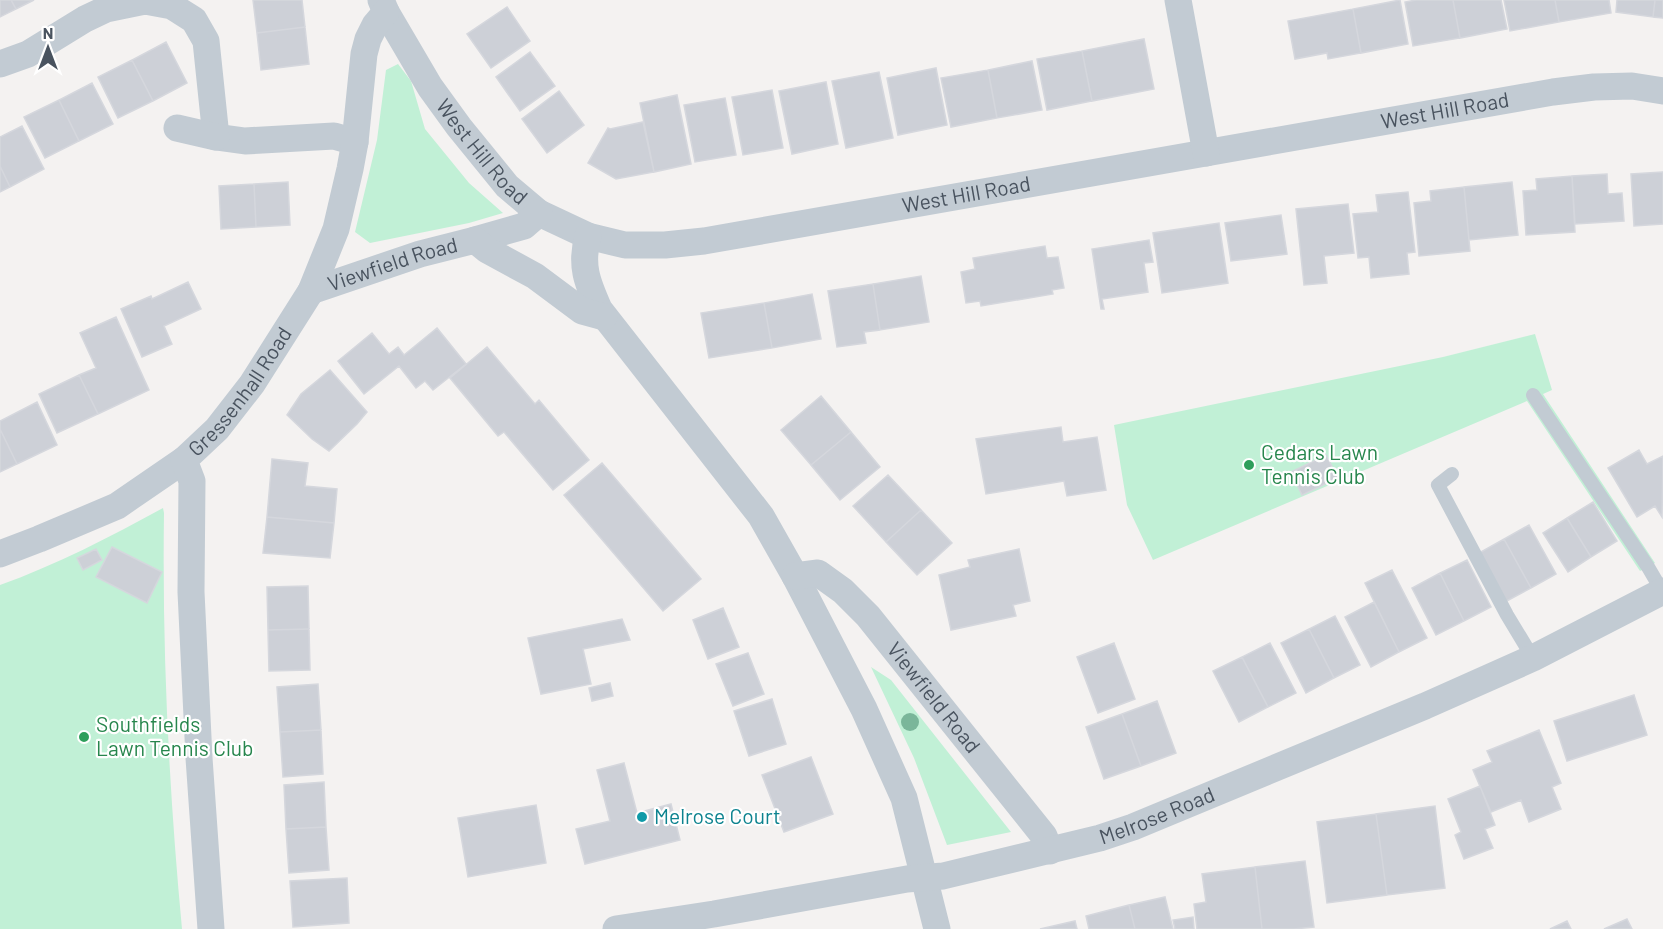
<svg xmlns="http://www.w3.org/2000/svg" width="1663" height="929" font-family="Barlow,sans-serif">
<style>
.green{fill:#c1f0d6}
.building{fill:#cdd0d7;stroke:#d5d7dd;stroke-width:1.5}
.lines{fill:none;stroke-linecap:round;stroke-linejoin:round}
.service{stroke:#c2cbd3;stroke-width:14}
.minor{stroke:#c2cbd3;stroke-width:27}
.tree{fill:#7ab69a}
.leisure-dot{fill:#2e9e5b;stroke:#fff;stroke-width:2}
.culture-dot{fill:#0f9aa8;stroke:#fff;stroke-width:2}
.labels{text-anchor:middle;stroke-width:4.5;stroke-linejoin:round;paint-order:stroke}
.street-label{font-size:21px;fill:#49535f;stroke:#fff}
.leisure-label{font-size:21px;fill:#27864d;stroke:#fff;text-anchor:start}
.culture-label{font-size:21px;fill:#0d838f;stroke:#fff;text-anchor:start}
</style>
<rect width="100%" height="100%" fill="#f4f2f1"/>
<path class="green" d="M398,64l13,17 14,48 44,54 34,30 -34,10 -99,20 -15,-11 22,-92 9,-70z
M1535,334l17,56 -9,4 112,169 -15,8 -113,-170 -374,159 -26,-55 -13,-80 329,-68z
M163,508l1,5c-2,139 5,277 18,416h-182v-344c56,-20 110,-48 163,-77z
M871,667l20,13 120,152 -64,13 -33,-87z"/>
<path class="building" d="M0,0h11l5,9 -16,8z
M11,0h23l-18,9z
M253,0h49l3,27 -48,6z
M1400,0l8,44 -47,9 -8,-44z
M1416,0h37l7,38 -47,8 -8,-44z
M1453,0h48l6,29 -47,9z
M1504,0h51l4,22 -49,9z
M1555,0h54l2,13 -52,9z
M1617,0h38l-2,17 -37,-5z
M1655,0h8v18l-10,-1z
M507,7l23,34 -39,27 -24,-34z
M1353,9l8,44 -33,6 -1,-6 -32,6 -7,-38z
M305,27l4,37 -48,6 -4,-37z
M1144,39l10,50 -62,12 -10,-50z
M166,42l21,41 -34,18 -21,-41z
M1082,51l10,50 -45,9 -10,-51z
M530,52l25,34 -35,25 -24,-34z
M132,60l21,41 -35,17 -20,-41z
M1032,61l10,49 -45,8 -9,-48z
M936,68l11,57 -49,10 -11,-57z
M988,70l9,48 -46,9 -10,-49z
M879,72l14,66 -47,10 -14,-67z
M826,82l12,62 -46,10 -13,-63z
M92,83l21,41 -34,17 -20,-41z
M772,90l11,58 -40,7 -11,-58z
M559,91l25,34 -37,28 -25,-34z
M677,95l14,69 -37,8 -14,-69z
M725,98l11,57 -41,7 -11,-57z
M59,100l20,41 -34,17 -21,-41z
M643,122l11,50 -38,7 -28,-16 20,-35 2,1z
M22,126l22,43 -34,18 -10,-21v-29z
M0,166l10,21 -10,5z
M1663,172v52l-29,2 -3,-52z
M1607,174l1,20 14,-1 2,28 -49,3 -3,-48z
M1572,176l3,56 -49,3 -3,-44 14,-1 -1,-11z
M288,182l2,43 -34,2 -2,-43z
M1512,182l6,53 -49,5 -5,-53z
M254,184l2,43 -35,2 -2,-43z
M1464,187l6,64 -51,5 -5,-53 17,-2 -1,-10z
M1408,192l7,60 -8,1 2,21 -38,4 -2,-21 -11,1 -5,-44 25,-2 -2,-17z
M1348,204l6,49 -30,3 3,27 -23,2 -8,-76z
M1281,215l6,39 -56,7 -6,-38z
M1219,223l9,60 -66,10 -9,-60z
M1149,240l4,22 -9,1 4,29 -46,7 2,10h-3l-9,-60z
M1045,246l2,12 11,-1 6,31 -12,2 1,4 -72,12 -1,-5 -14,2 -5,-31 14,-3 -2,-11z
M921,276l8,46 -49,8 -7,-46z
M188,282l13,27 -37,17 8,18 -30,13 -21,-48 30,-13 1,3z
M873,284l7,46 -16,2 2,11 -29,4 -9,-56z
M812,294l9,45 -49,9 -8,-45z
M764,303l8,45 -63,10 -8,-45z
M116,317l33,73 -51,24 -19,-39 17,-7 -16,-35z
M437,328l29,36 -33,26 -8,-9 -9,7 -17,-22 -35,28 -26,-33 34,-28 17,21 9,-7 6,8z
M487,347l48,57 4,-4 50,60 -36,30 -49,-58 -6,4 -48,-58z
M330,370l37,42 -10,12 -28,27 -17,-12 -25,-24 14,-21z
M79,375l19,39 -41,19 -18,-39z
M821,396l30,36 -40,33 -30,-35z
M37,402l20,43 -40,19 -17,-35v-8z
M1061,427l2,15 34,-5 9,53 -39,6 -3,-15 -78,13 -10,-55z
M0,429l17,35 -17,8z
M851,432l29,35 -40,33 -29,-35z
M1639,450l8,14 16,-8 -1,61 -7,-11 -18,11 -29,-49z
M1326,455l12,23 -36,17 -11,-23z
M272,459l36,4 -3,23 32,3 -3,34 -67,-6z
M602,463l99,116 -38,32 -99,-116z
M888,475l33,35 -35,32 -33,-36z
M1593,502l24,39 -26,16 -24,-39z
M921,510l31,33 -35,32 -31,-33z
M267,517l67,6 -4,35 -67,-5z
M1567,518l24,39 -23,15 -25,-39z
M1529,525l27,49 -25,14 -27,-49z
M1504,539l27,49 -26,14 -26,-49z
M112,547l50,25 -15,31 -51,-26z
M96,549l6,11 -19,10 -6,-12z
M1019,549l11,52 -17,4 3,11 -65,14 -12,-55 31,-8 -2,-7z
M1467,560l24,47 -27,14 -24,-48z
M1392,570l35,68 -28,14 -34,-69z
M1440,573l24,48 -28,14 -24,-47z
M308,586l1,43 -41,1 -1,-43z
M1374,602l25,50 -28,15 -26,-50z
M723,608l16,39 -31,12 -15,-39z
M1335,616l25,49 -26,13 -25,-49z
M622,619l8,21 -47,9 8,35 -50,10 -13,-56z
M309,629l1,41 -41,1 -1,-41z
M1309,629l25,49 -28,15 -25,-50z
M1114,643l21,56 -37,14 -21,-56z
M1270,643l26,50 -28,14 -26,-50z
M748,653l16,41 -31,12 -17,-42z
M1242,657l26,50 -29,15 -26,-51z
M610,683l3,13 -21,5 -3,-13z
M318,684l3,46 -41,2 -3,-45z
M1634,695l13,40 -80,26 -13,-40z
M772,699l14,45 -37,12 -15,-45z
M1157,701l19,52 -35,13 -19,-52z
M1122,714l19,52 -37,13 -18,-52z
M321,730l2,44 -40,3 -3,-45z
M1539,730l22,53 -9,4 9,22 -32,13 -8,-22 -30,12 -18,-42 19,-8 -5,-11z
M811,757l22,57 -49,18 -22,-57z
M624,763l13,50 34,-9 9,36 -95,24 -9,-35 34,-8 -13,-51z
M324,782l2,45 -40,2 -2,-44z
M1480,786l15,39 -10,4 8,19 -29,11 -9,-24 6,-3 -13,-33z
M536,805l10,58 -78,14 -10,-59z
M1435,806l10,82 -58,7 -11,-81z
M1376,814l11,81 -60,8 -10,-81z
M326,827l3,43 -40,3 -3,-44z
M1305,861l9,66 -20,2h-32l-7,-62z
M1255,867l7,62h-65l-3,-25 12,-2 -4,-28z
M347,878l2,45 -56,4 -3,-46z
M1165,897l8,32h-38l-6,-24z
M1129,905l6,24h-46l-3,-13z
M1193,917l1,12h-19l-2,-9z
M1627,919l5,10h-28z
M1075,921l2,8h-37z
M1567,921l4,8h-21z"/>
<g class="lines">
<path class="service" d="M1533,395l115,172 14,24
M1452,474l-14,11 69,130 26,43"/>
<g class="minor">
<path id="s1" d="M381,0l5,12 44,75 29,40 48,59 32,27 49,23 37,9h40l39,-4 849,-149 41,-5 38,-1 31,5"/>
<path d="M1178,0l28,153"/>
<path d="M0,64l28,-10 57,-35 21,-10 39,-8 27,5 22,14 12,21 10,96 29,4 89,-5 21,6"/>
<path d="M177,128l39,9"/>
<path d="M588,236c-8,29 -1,46 11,73l162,207 34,60 69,133 40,89 33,131"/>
<path d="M475,240l49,-14 15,-13"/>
<path id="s2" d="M311,291l109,-37 55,-14 12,10 48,26 47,35 22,6"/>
<path d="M0,554l39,-15 78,-33 67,-46"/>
<path id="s3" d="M795,576l23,-3 25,18 25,25 176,220 6,15"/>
<path id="s4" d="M211,929l-12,-171 -8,-166 1,-111 -8,-21 33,-31 35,-45 59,-93 25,-62 14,-60 5,-27 9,-88 4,-15 7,-14 11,-13"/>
<path id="s5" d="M616,929l98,-15 193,-35 36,-3 157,-38 33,-11 292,-121 108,-48 130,-67"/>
</g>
</g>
<circle class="tree" cx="910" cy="722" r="9"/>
<g class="leisure-dot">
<circle cx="1249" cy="465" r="6"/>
<circle cx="84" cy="737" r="6"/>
</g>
<circle class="culture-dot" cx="642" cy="817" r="6"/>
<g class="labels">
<g class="street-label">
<text dy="7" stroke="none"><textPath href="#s1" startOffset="1191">West Hill Road</textPath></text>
<text dy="7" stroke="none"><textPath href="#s1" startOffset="183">West Hill Road</textPath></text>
<text dy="7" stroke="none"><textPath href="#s1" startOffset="705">West Hill Road</textPath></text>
<text dy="7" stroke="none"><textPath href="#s2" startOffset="86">Viewfield Road</textPath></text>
<text dy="7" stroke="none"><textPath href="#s4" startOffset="560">Gressenhall Road</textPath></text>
<text dy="7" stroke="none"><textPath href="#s3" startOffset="194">Viewfield Road</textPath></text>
<text dy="7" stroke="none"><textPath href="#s5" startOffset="554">Melrose Road</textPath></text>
</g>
<g class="leisure-label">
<text x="1261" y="460">Cedars Lawn<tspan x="1261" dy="24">Tennis Club</tspan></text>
<text x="96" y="732">Southfields<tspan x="96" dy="24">Lawn Tennis Club</tspan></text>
</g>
<g class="culture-label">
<text x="654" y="824">Melrose Court</text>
</g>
</g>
<g transform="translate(48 48)" stroke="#ffffff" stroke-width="4.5" paint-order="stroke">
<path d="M0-4.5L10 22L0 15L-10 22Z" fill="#49535f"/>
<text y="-9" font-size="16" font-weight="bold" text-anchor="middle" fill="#49535f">N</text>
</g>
</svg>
